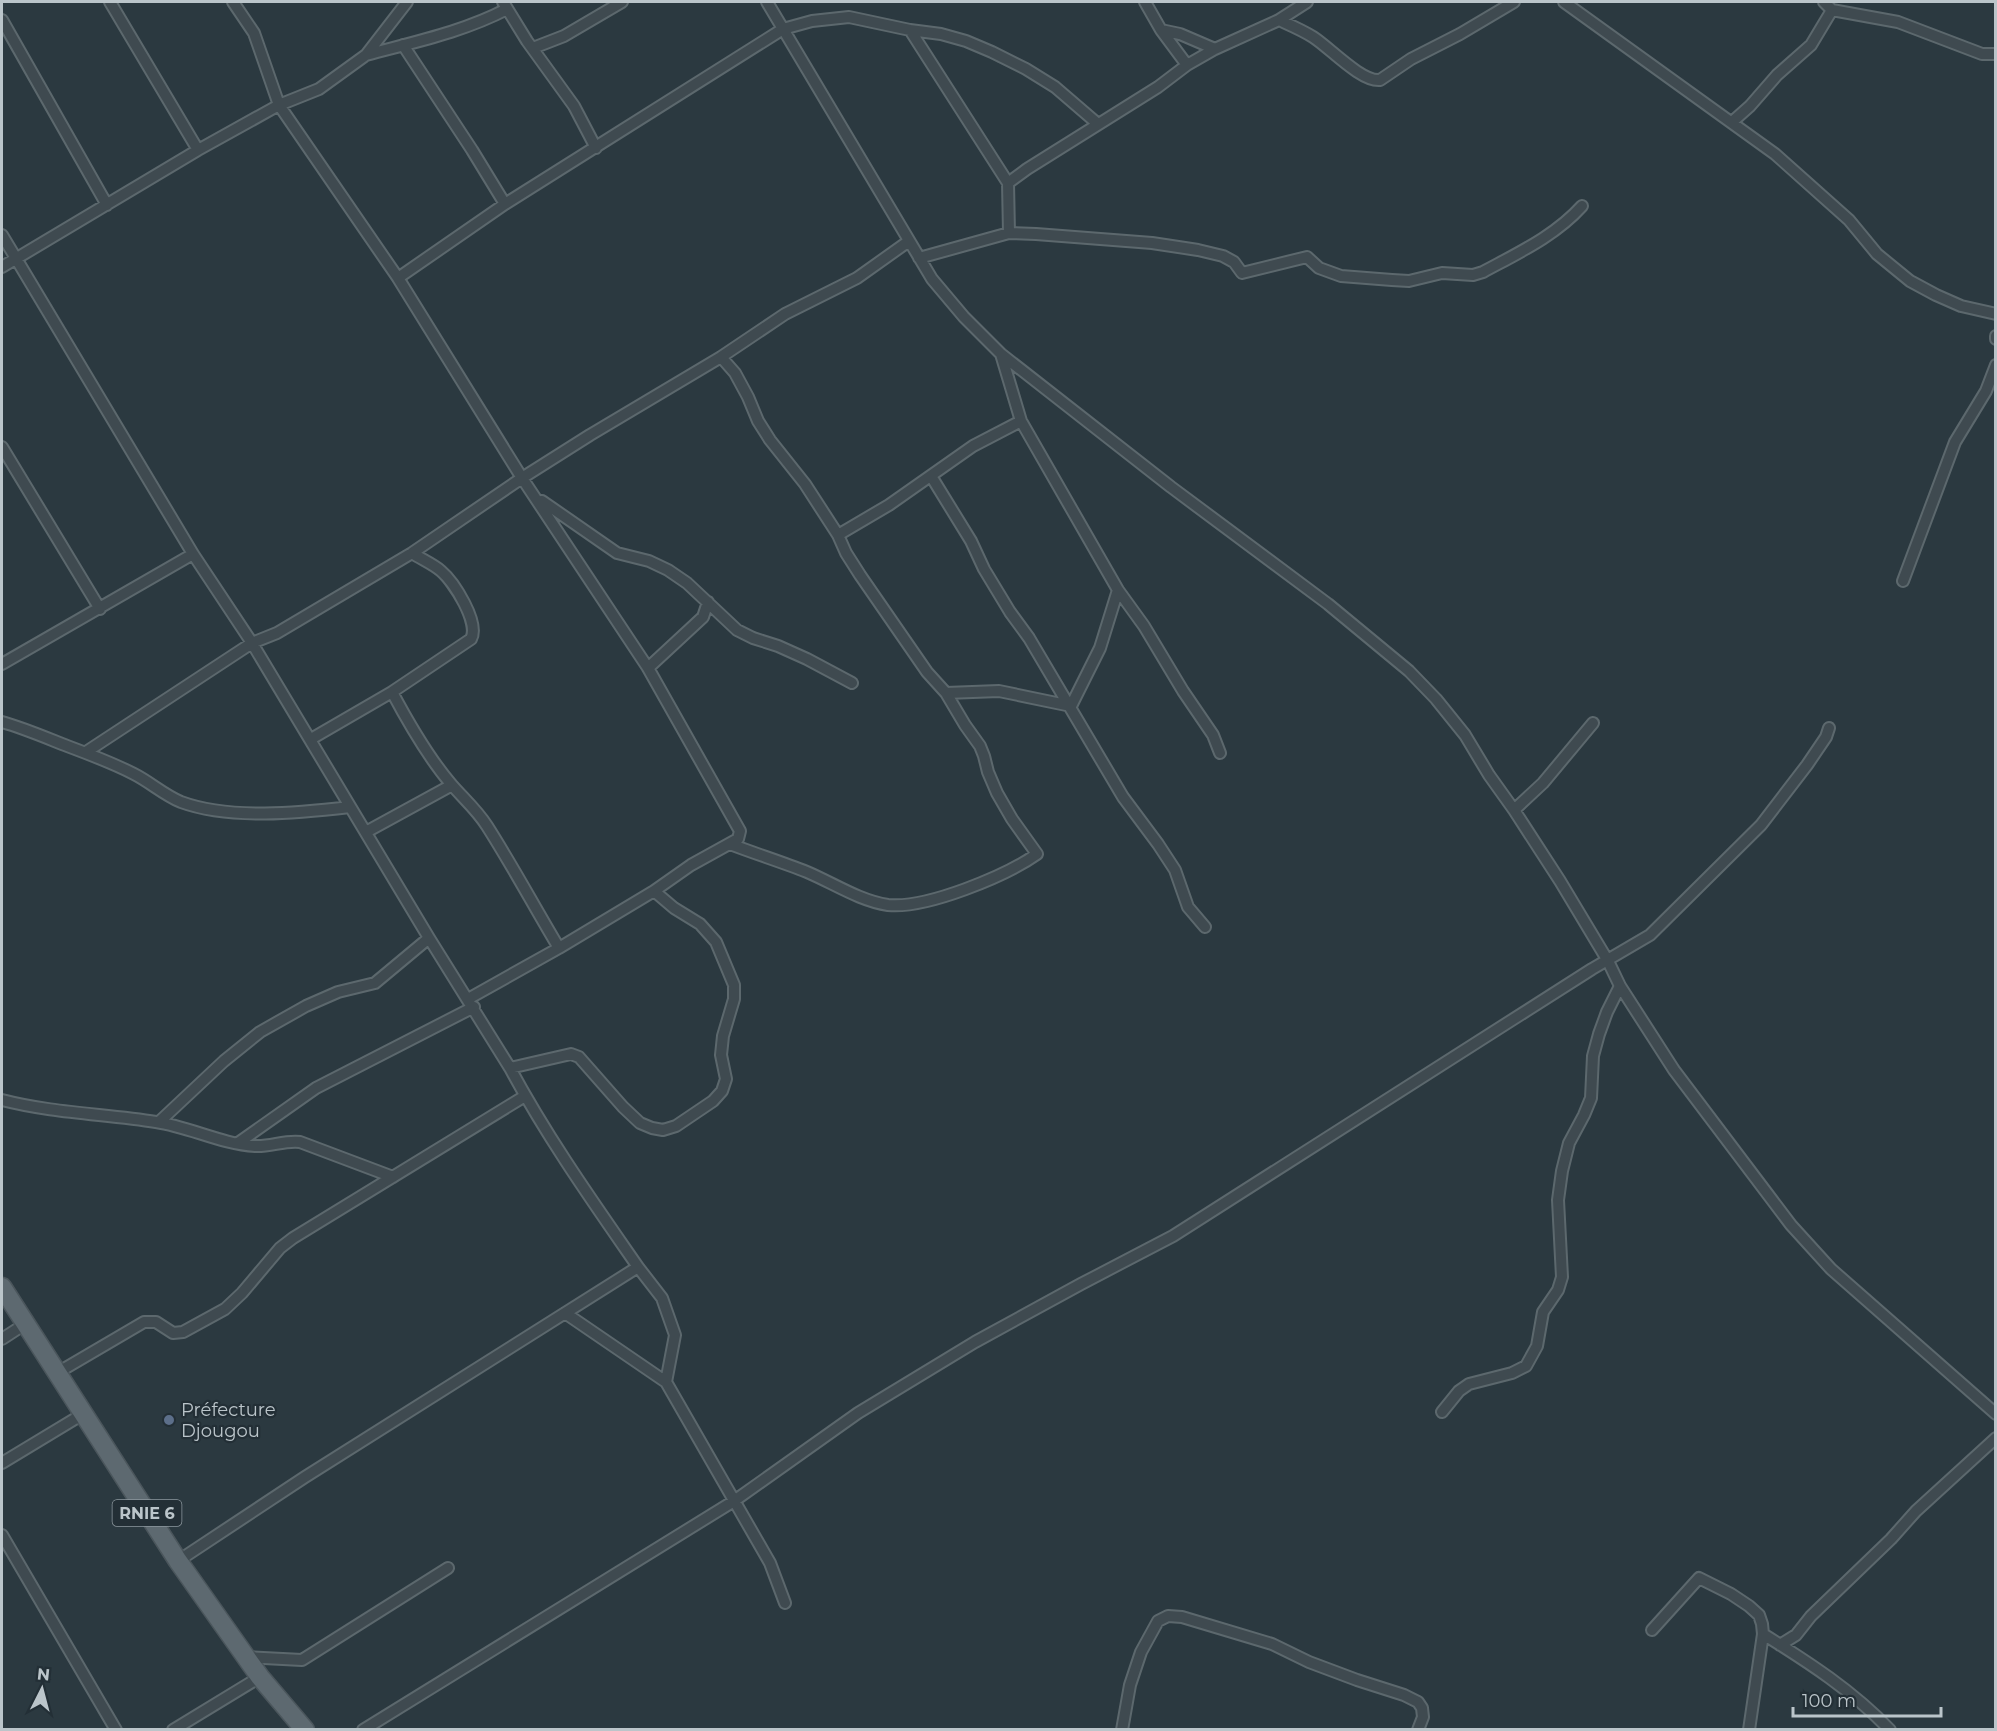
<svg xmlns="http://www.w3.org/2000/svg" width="1997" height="1731" font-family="Montserrat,sans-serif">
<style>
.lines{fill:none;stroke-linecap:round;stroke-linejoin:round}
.street-casing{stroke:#5c686d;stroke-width:14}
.primary-casing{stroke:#4b565c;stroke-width:21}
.street{stroke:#3f4a50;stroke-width:10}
.primary{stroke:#5d6970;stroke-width:18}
.service-dot{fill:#5c6f8a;stroke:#232f36;stroke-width:2}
.labels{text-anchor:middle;stroke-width:4.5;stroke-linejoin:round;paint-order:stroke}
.shield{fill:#232f36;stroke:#8d989e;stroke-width:1.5}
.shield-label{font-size:16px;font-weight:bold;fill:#bbc5ca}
.poi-label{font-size:18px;fill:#bbc5ca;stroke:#232f36;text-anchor:start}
</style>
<rect width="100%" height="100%" fill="#2b3940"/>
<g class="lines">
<g class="street-casing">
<path id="street" d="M110,2l88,148
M233,2l21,31 25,72 119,173 124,200 126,190 92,163 -2,8 -47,26 -37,26 -95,57 -91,51
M503,2l24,39 47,65 22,42
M767,2l165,277 32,38 37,37 170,133 157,117 81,67 27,28 29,36 24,40 25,35 46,71 48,80 12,25 54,84 117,155 40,44 165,145
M1145,2l16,28 19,4 35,15 64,-29 28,-18
M1564,2l211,152 74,66 28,34 33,27 26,14 25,11 35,8
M1824,2l8,8 66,12 84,32h14
M2,20l105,185
M1279,20c11,5 23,10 34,17 16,10 48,45 67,43l31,-21 49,-25 54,-32
M910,30l98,153 1,50
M1161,30l26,35
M403,45l69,105 33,54
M533,48l31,-12 58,-34
M366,55c48,-13 97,-23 141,-46
M1732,122l18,-16 27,-31 34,-30 21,-35
M1008,183l19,-14 131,-82 29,-22 28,-16
M2,235l191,319 59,89 177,295 81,130c37,69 83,134 128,199l-333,210 -127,84
M919,258l90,-25 27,1 116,9 46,7 25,6 11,6 8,11 65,-16 12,11 22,8 51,4 17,1 33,-8 31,2 10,-3c35,-19 72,-36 99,-66
M2,267l196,-117 81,-45 40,-16 47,-34 41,-53
M398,278l107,-74 278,-175 29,-8 37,-4 61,13 31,4 25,7 26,11 34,17 29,18 43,37
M1996,336v3
M1001,354l20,67 97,169 26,36 39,65 30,44 7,18
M721,357l14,16 13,24 10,24 12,19 35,44 33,51 8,18 14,22 67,97 19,21 19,32 15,21 4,10 4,16 9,21 15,26 25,35c-31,22 -111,55 -149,51 -28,-4 -55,-22 -81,-33 -25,-10 -51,-18 -77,-28
M2,447l98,162
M931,476l40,65 13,28 26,43 19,26 94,159 35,47 17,26 13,37 17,20
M542,501l75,52 32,8 19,9 19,13 50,47 16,8 25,8 29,13 45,24
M838,535l51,-30 84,-59 48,-25
M1903,581l52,-139 31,-51 10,-26
M2,664l191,-110
M648,668l55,-51 5,-15
M392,692c17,32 36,65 59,92 12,14 26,26 36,42 25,39 48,82 72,122
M946,693l53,-2 72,15
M1071,706l29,-58 18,-58
M2,722c21,6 40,14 60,22 24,9 49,18 72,30 16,8 30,21 47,28 49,18 118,11 169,5
M311,739l81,-47 79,-53c9,-16 -17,-57 -30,-68 -8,-7 -20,-12 -29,-18
M86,752l166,-109 25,-10 135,-80 110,-75 68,-43 131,-78 64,-43 72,-36 52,-37
M1514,810l29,-27 50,-60
M366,832l86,-47
M510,1068l61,-14 8,3 44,50 17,16 12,5 11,2 13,-4 37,-25 9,-10 4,-12 -5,-24 2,-19 11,-37v-14l-18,-43 -16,-18 -26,-16 -20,-17
M2,1100c50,13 103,14 154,22 34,5 65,22 99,24 15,1 30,-6 45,-4l93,35
M159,1122l65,-61 36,-29 46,-26 32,-14 37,-9 54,-45
M238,1143l78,-55 158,-81
M638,1267l24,31 13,37 -9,47
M565,1313l101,69 104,181 15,40
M2,1339l23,-15
M57,1373l87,-51h12l17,11 10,-1 42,-23 17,-16 38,-45 13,-10 232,-142
M1442,1412l17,-21 10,-7 43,-11 14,-7 11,-20 6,-34 15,-22 4,-13 -4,-77 4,-29 7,-28 15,-28 7,-17 2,-42 6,-22 8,-22 13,-26
M2,1463l81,-49
M2,1535l114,195
M1652,1630l47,-52 32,16 18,12 10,9 3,9 1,10 -14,96
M1763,1634c45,28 90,57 127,96
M1780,1645l16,-10 15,-19 80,-77 25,-28 80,-73
M245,1657l57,3 146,-92
M173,1730l87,-53
M363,1730l371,-229 124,-88 117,-71 106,-58 92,-48 419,-267 58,-34 111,-110 46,-60 19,-28 3,-9
M1122,1730l8,-45 11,-33 17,-31 10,-5 14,1 90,27 37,18 48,18 47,15 14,7 4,6 1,9 -5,13"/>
</g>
<g class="primary-casing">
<path id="primary" d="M2,1287l176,274 82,116 45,53"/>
</g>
<use href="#street" class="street"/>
<use href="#primary" class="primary"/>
</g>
<circle class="service-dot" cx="169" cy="1420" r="6"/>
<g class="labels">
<rect class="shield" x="112.5" y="1500" width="69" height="26" rx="4.5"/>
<g class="shield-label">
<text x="147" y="1519">RNIE 6</text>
</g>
<g class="poi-label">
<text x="181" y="1416">Préfecture<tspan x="181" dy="21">Djougou</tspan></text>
</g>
</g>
<rect width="1997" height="1731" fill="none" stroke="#bbc5ca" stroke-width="6"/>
<g transform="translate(42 1689) rotate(6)" stroke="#232f36" stroke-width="4.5" paint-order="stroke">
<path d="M0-4.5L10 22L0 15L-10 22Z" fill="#bbc5ca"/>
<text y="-9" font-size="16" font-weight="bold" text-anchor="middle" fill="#bbc5ca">N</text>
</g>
<path d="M1793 1707v9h148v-9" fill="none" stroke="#bbc5ca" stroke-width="3"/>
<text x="1802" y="1707" font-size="18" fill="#bbc5ca" stroke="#232f36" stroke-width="4.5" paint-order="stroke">100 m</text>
</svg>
